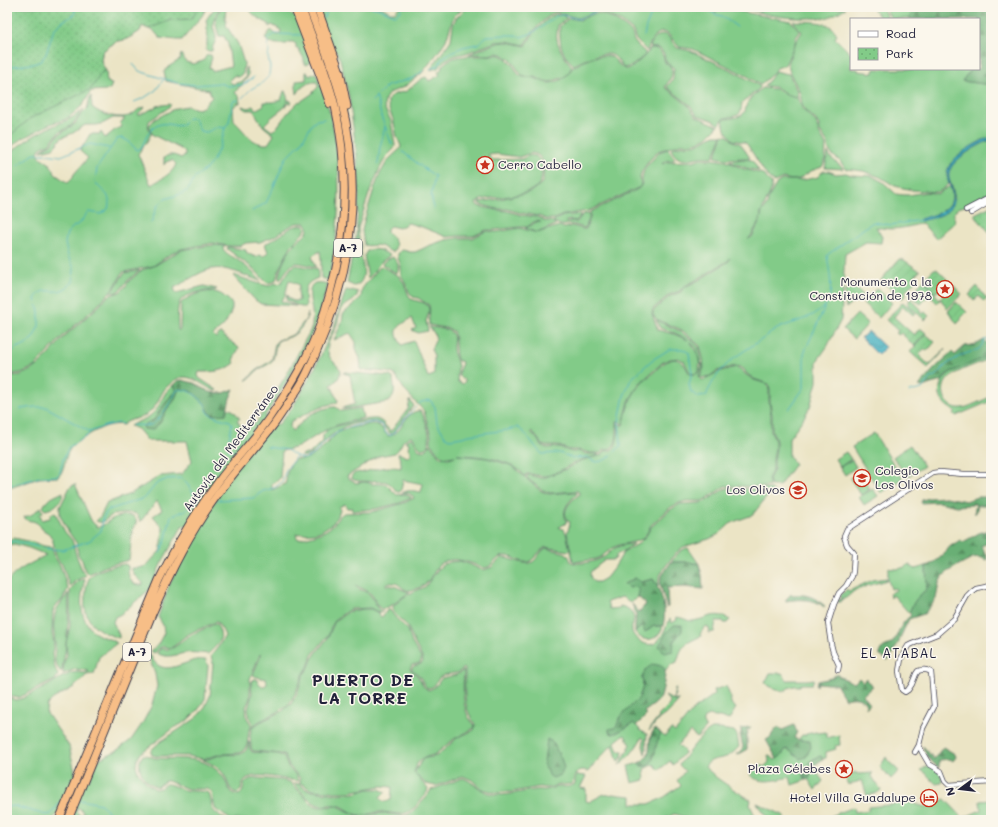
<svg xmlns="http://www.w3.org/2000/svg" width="998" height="827" font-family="Mali,sans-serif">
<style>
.grass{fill:#82cb88;stroke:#527662}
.forest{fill:url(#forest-firs);stroke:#466858}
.park{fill:url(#park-dots);stroke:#527662}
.garden{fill:url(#garden-furrows);stroke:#527662}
.water{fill:url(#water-waves);stroke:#32687d}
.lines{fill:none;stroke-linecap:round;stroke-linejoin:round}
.stream{stroke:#41aebf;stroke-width:1}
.tertiary-casing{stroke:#403f50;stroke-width:6}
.motorway-casing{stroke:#403f50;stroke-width:9}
.tertiary{stroke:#fff;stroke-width:4.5}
.motorway{stroke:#f7be87;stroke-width:7}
.labels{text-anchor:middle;stroke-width:3;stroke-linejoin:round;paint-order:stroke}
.shield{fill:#fbf7ec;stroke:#636270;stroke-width:1}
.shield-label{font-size:11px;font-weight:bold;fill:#22223b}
.poi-label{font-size:12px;fill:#22223b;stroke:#fbf7ec;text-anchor:end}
.street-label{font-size:12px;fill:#22223b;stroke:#fbf7ec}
.neighbourhood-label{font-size:13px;letter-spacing:1px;fill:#22223b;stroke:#fbf7ec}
.district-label{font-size:16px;font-weight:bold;letter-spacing:1px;fill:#22223b;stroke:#fbf7ec}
</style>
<defs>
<pattern id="forest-firs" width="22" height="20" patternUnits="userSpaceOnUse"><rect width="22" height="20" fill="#69af74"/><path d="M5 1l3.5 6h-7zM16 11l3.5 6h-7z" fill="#568e60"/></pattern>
<pattern id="park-dots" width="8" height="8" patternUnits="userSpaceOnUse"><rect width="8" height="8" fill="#82cb88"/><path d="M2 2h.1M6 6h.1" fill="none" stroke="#70ae76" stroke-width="1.8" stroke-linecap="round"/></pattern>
<pattern id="garden-furrows" width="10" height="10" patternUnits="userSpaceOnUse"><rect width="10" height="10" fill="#82cb88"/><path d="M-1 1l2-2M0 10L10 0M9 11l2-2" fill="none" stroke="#70ae76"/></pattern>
<pattern id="water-waves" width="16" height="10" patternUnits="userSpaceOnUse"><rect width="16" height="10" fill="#41aebf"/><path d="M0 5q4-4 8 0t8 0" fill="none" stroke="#368d9c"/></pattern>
</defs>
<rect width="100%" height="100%" fill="#fbf7ec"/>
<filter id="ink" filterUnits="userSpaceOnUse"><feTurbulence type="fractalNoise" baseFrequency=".025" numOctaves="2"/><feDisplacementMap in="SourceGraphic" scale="8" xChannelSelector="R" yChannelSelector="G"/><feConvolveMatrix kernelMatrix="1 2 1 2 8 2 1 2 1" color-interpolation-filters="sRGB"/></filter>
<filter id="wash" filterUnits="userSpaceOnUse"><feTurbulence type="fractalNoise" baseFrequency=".012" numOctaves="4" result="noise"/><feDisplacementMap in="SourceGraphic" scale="16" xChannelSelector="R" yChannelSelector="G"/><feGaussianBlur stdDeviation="0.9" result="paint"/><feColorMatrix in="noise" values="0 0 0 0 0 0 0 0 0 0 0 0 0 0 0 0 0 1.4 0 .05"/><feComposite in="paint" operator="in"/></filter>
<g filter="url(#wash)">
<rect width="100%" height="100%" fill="#ebe4c5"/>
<path class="grass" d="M88,7h119l-5,9 -20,24h-5l-17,-2 -6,-7 -12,-5 -2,5 -6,4 -9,5 -8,1 -13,9 -2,3 -1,9 5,9 1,11h2l1,2h2l-2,5 -3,1 -16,1 -8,14 -14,12 -5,3 -14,4 -21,11 -11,6 -11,10v-64z
M217,7h3c-3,6 -7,11 -7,19 1,4 3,8 3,13 -1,4 -4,8 -4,12h-6l1,-7v-5l1,-2c-2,-7 0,-11 -2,-17l6,-9z
M222,7h4l-1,12 2,2 -1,3 1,3 11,17 6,19 -1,10 -6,5 -1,-3 -4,2 -3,4 4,3 7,-2 7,-5 -2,-3 1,-7 2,5v4l-7,10 -2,1 -4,6 4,3 1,7h-3l-4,5 1,13c12,11 17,24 34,23l6,-9 -11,-9 -10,-16h-7l-3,-2 -1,-2 7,2 4,-2 2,3h2l7,-4v-3h9l8,-2 3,-9h1l3,8 -1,2 3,-1 2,3h-5l-2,4 -13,10 -8,8 8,6 2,-2 1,1c7,-10 14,-20 23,-28l2,-1v1l13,-9v-1l5,-5v-3l-2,-2c-6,-1 -16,5 -18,11l-1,1 -1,-7v-6l10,-1v-8h1l2,4 7,-3c4,12 10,25 13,37 15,53 11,117 0,170l-8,-2v-19l-1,-8 -8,5 4,11c-5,-1 -19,-6 -23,-3 -4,2 -10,12 -13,16l-1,-1c-1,-9 10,-30 17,-36 3,-4 9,-6 11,-11 2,-3 1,-6 -1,-9h-9l-5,2 -19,12 -13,5 -14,1 -6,3h-12l-15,-3 -32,6 -12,6 -16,11 -30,6 -8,14 -17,19 -34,30 -30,32 -13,6 -14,2v-219c12,-12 26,-20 41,-28 5,-2 10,-4 15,-6 7,-3 15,-8 21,-13l-12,16 -5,3 -9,5 -9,11 -9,4 -2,4 2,5 9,6 5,7v1l1,3 13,9 4,-4 2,-5 14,-16 -8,-7 10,-17h10l1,-2 4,6 11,-9 6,-2 -2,-4 5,-4 -3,-1h-9l-9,5 -7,2h-12l-12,8 -12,5 -5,7 -3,3 -12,3v-1l10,-6 7,-9 17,-11 4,-7 8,-8 3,-12 1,-1 1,11c8,8 30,13 39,8 6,-3 5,-6 14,-8l-7,7 1,1 17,-8v-1l14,-2 1,1 -3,3 -19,13 -1,7 3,6 -3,6 -10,14 13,31c8,-5 22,-11 25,-21l-4,-4 -6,2 -2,3v-7c5,-5 11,-3 17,0l4,-3v-2l-4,-4 -28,-14 -3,-5 -1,-4 2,-3 4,-4 21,-11 11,-2 11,3 5,-2 9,-10 -3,-7 -43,-9 -2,-9 4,-5 13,-8 -1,-2 1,-3 5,8 7,2 10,-3 4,-6h4l1,3 -3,9 3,4 19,-5 -3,-22 -4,-8h-5c-4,-13 -5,-18 3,-29z
M249,7c10,0 20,-1 29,0 6,1 11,7 16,9 11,6 18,1 22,-9h66l8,5h5l4,-5h46l5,2 15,-2 -11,9 -8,24 -7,11 -17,22 -18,14 -15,6 -4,6 -1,8 7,14 4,24 -1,4 -8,8 -6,11 -11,26 -11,34c0,7 2,13 3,19 0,3 0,7 0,10 0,3 2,6 2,9 2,9 -1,20 -10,20l-1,-1 -5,-2 9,-46 2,-28 1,-22 -2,-31 -8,-59 -9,-38 -4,-8 -25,8 -2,4 -3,2 -2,-3v-3l-6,-11 -2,1v-5l-3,-2h-4l-2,2c-8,0 -16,1 -22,-5l2,-4 4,-5 6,5 3,-1 1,-4 -9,-5 -3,2v-3c-7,-4 -18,-8 -20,-17z
M468,7h241l3,1 4,5v-6h10l1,2 64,12 9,10 -1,2 -3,4 -1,6 -9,20 -1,2 -8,3 -8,9 -8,7h-2l-12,-8 -54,-27 -14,-2c-4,-4 -7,-9 -11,-13 -10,-8 -19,10 -21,17l-11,-11 -3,-9 -11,-9 -21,-10 -5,-1 -5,2 -4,2 -9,3 -23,-6c-13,8 -23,19 -30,33l-18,-4 -11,1 -30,11 -12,3 -9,4 -7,8 -7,2 1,-3 19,-27 2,-15 3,-7z
M741,7h95l3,2 4,-2 3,1c-7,4 -14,9 -22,10 -4,1 -9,0 -13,0 -22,1 -49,-3 -70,-11z
M872,7h10l6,12h-7z
M885,7h31l-8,12h-17z
M597,13c9,1 28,12 34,19 2,2 2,6 3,9 3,4 7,8 11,11v3l-13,11 -8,2c-4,-3 -6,-9 -10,-12 -9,-7 -32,5 -40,9 -13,-10 -15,-23 -14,-39l9,-8 11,2 13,-6z
M555,14l7,1 5,3 -9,7c0,5 -2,10 -1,14 2,10 8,20 15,27l-4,8 -4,3 -14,5 -9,-2 -6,-3h-10l-3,-1 -10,-15 -10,-7 -6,-1 -7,2 -20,-1 28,-11 10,-1 19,4c6,-13 17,-25 29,-32z
M793,21c13,1 39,-2 44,14l-2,3 16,16v15h7v2l15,2 1,-4h97l-9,12 29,4v53l-9,2 -32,24 -3,8v3l2,9 -9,7 -3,1 -25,-2 -17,-4 -15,-9 -17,-6 -17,-2 -7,-9 -7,-5 -3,-5 -1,-6 -9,-14v-5l-3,-5 -11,-9 -3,-7 -2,-11 -10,-20 -2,-8v-3c4,-10 7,-21 14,-30z
M664,34l4,2 9,12 14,3 44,21 23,13 2,1v2l-18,15c-1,3 0,5 -1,7 -1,7 -11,7 -17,8l-5,7 -7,-5 -15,-5 -7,-10 -22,-17 -1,-2 6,-6 1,-12 -8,-6 -2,-8 -4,-5 -3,-1 -7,-1c2,-7 7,-12 14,-13z
M650,48c6,0 10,1 13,8 1,1 1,5 2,6 2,4 2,1 5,4 6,7 -2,16 -5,21l23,18 8,11 22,10 -11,11 -9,5 -9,2h-8l-23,7 -10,11 -6,9 -2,5 1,9 -1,2 -52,24 -25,4 -9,4h-8l-7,-3 -18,-3 -14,-4h-10l-18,-5v-2l21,-3 30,-7 11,-8 2,-3 1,-15 -1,-5 -4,-5 -3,-2 -5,-1 -12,4 -22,-3 -9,1 1,2 4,3h8l21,-1 8,-4 6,1 6,6c0,6 1,17 -3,22 -8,11 -35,13 -48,14 -6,1 -11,1 -15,5l2,3 19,4 10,1 14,4 16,2 7,3 -1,1h8l5,3 -1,1 -16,7h-4l-10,-4 5,-2 6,-4h5l-5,-1 -4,2 -2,2 -3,2h-8l-25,3h-8l-13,6h-15l-11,1 -25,-10 -14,-4 -9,5 -9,-2 -3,3v4c7,5 12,11 6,19 -5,-1 -8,-4 -12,-6 -6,-2 -12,1 -17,-1l-2,-14 2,-10 10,-32 6,-15 8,-14 12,-11 1,-3 -4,-9 -4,-18 -5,-12v-6l2,-4 5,-3 12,-3 14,-12 5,-2 3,4 11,-6 -2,-3 3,-2c4,-16 28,-14 41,-14 6,0 13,-2 19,-1 5,3 10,7 13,12 2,3 3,6 5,8 4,3 7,2 12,2 5,1 11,5 17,6 6,0 15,-3 19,-8 3,-3 4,-7 8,-9 7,-4 17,-9 25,-10 4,0 9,-1 12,1 1,1 3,3 4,4 8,11 13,10 22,1 5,-4 9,-8 12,-14z
M776,71l7,2 6,1 8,17 1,6 -10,-2 -12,-8 -12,-1 7,-8 3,-6z
M762,88l14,1 12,7 7,1 3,2 5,11 13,12 3,11 7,12 -1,16 -3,6 -11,4 -12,8 -7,1 -9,-2 -9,4 -6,-5 -3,-4 -18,-29 -3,-2 -6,-1 -5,-1 -8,-10 -2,-10 2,-1c7,-1 17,-1 20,-8 1,-5 2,-9 5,-12 3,-5 9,-7 12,-11z
M715,135h7c-3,7 -5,15 -9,22 -4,0 -9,0 -13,0 -13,2 -22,7 -29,-8 8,-5 17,-2 26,-5 6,-2 11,-7 18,-9z
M723,135l5,1 5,5 8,3 9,14h-6l-19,1 -10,-2c3,-7 5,-14 8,-22z
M988,141h3v51l-9,4 -17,10 -7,2 -3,3 -1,3 1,8 -19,17 -14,-16c-15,5 -31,8 -46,4l6,10 -1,6 -15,-1 -21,12 -4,66 -14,27 -10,14v21l-7,25 -7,12 -14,19v18l6,8 -16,22h-8l-2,-7 5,-10v-9l2,-12v-7l-4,-11v-15l-2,-13v-11l-1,-7 -15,-5 -8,-6 -2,-4 -4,-2 -5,-1 -18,5 -7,5 -9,2 -1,-1 4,-9 -1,-10 -3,-12 -18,-16 -26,-11 -3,-4v-3l2,-3 15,-13 11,-4 2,-4 16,-8 30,-19 1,-3 -1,2 -31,19 -15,8 -3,4 -11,4 -16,14 -1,5 6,16 16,4 14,6 -13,-7 -15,-5 -4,-8 24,11 13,10 6,6 3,14 -2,3 -4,-16 -6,-7c6,10 11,18 9,30l-4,3 -5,-1 -6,-12 -6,-3 -8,1 -7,3 -24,22 -10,17 -5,21 -2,2 -3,-3 -2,1c0,10 2,28 -13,28l-3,3h-10l-13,-3h-8l-11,-4h-14l-4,-2 -2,-4 -7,-9 -1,1 7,8 2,4 4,3 4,1 11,-1 10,4 4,1 5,-1 9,3h10l2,1c-6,3 -14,3 -21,6 -11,5 -21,13 -33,15 -6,1 -12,-3 -19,-2l-1,3c-2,-3 -5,-7 -9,-9 -14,-10 -42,-13 -59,-13l30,3 23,7 6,4 12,11 13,11 8,3 25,-2 3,1c-1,3 -4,4 -6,7 -6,6 -9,14 -4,21l-2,3 -6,3v1l5,1 2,4 4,17 -2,1 -22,-4c-7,3 -12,13 -17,15 -8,2 -16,-7 -25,-6 -9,1 -11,12 -21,12 -13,-6 -33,-14 -45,-2 -2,2 -3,5 -5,8 -5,9 -11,14 -21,16 -9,2 -10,-5 -17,-7 -3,0 -6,0 -9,0v2l8,1 14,6h2c-10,6 -17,15 -29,17 -5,-4 -6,-10 -9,-14 -4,-5 -12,-7 -17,-10 3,6 12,5 16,11 4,5 5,13 12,16h-4l-9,-4 -19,1 -4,2 -11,8 -5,8 -2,7 -17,21 -4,12 -5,8 -8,19 -6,10 -11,8 -20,10 -6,5 1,-3 -3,-5 -2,-10 4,-15 -1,-12 3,-3h3c2,5 5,10 10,5 0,-8 -4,-4 -9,-7 -2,0 -3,-1 -5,-2l8,-20 -1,-1 -10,25v19l-4,9 1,11 4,6v3l-2,3 -2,15 -4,6 -3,2 -19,1 -18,5 -15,-3h-32l-4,-1 -1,-2v-3l9,-8 35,-23 9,-10 6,-13 3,-33 -2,-7 7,-9 7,-11 -2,-5 -6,-9h-2c-8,5 -18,7 -26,12 -6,3 -10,8 -15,12 -8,5 -11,-5 -19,7l-5,-2 1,-1 6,-4 7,-13 -1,-8 -5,-8 11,-31 11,-23 19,-33 -16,-5 -22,39 -11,25 -29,25 -6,3 -2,5 6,13v3c-24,-7 -39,-19 -33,-46 0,-5 1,-11 4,-15 6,-7 26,-12 35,-13l3,2c0,11 2,20 15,19v-2l-8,-7 -4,-8h8l7,-2 14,-15 2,-9 1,-15 -10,-11 9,-6 -5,-9 -17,21c-2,-11 -9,-10 -18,-8 -3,0 -7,0 -9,1 -7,3 -9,10 -17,6l4,-4 7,-14 23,-9 30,-18 22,-2 10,-13 -5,-20h-39l-10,-12 -8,-3c7,-5 16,-6 22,-12 7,-6 9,-14 14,-22 2,-2 5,-4 7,-7l2,4 -1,3 -14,18 -6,10 -7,3h13l7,-14 7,-8 4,-10 2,-3c15,4 23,9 29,24l17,2 2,-6 6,3 6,8 -3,1 3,5 4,5h3l1,-5 8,-2 31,-49 25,-47c0,-6 1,-11 0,-16 -1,-7 -6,-25 3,-28 4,-1 9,0 13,1 -5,15 -8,30 -14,44 -13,31 -31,60 -49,88l13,9 15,-18 20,-35 21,-45 12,-37 5,1 1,-1 6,2c-2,10 -8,9 -14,15 -5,4 -5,12 -7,17 -4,13 -15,21 -6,35 3,4 7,7 10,11l-2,7 -4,5 -4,3 7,15 -1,3c-16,2 -32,12 -46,18l-1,6 2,4 19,-17 12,-5 9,-2h4l5,4 20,-3 2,10 -26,7 -13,6 -26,16 -16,4 -2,27 -3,3 -5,2v7l13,-6 1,-3 1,-9 5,-10 4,-3c20,3 29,-17 43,-27 7,-4 16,-5 24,-6 5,-2 10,-3 15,-1 5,2 6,8 10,11 15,0 16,-27 33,-25 3,5 10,24 8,31 0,4 -1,4 -3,6l-5,1c-5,-4 -4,-11 -11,-13l-6,4 -6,10 -3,3 -16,3 -32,20v1l9,6 9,-1 8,2h13l11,11 9,-1 5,3v1l-11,5 -25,6 -23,2v-3h-5l-2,-4 -6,3 1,4 -7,12 -12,8 -6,2 -19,1 1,4 2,1c12,-3 25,-5 34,-14 4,-4 6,-10 11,-12l28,-1 32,-9 10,-5 -1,-2 -5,-3h-6c7,-4 12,-2 19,-1l2,-8 -20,-4 -2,11 -1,1h-3c-7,-9 -9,-12 -21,-10l-1,-2 -3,2c-8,-2 -14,1 -21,-4 1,-5 5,-5 9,-6v1c17,-4 24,-8 41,-5v-6l-3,-8 1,-1 7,4c5,-1 5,-6 2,-9l1,-5 -4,-2 6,-3c5,2 4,8 8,12 6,2 9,0 11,-6l10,13 9,1 6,-2c-16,2 -15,-1 -24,-13v-7l-7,-25 -18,-19 -12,-18 -7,-2 -26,-2 -1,-12 -4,-8v-8l-6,-9 -16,7 8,-18 1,-8 15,-13 3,-4 1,-8 5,-7 14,-16 18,10 5,7 4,11 3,5 13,4 4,3 1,4v2l-3,9 2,10 -10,2 -6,-3 4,-2 -4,-10c-13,8 -21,11 -10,27l12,-4 14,36 6,-2v-19l-3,-7 5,-10 -2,-6 -5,-6c7,1 17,1 22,5 4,4 2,10 2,16 0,6 4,12 5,18 0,6 -2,9 0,16l5,2 2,-3 -6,-5v-5l3,-8 -1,-2h-3c-5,-10 -1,-21 -5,-30l-7,-3 -17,-3c-1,-7 2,-13 0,-20l-11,-7 -5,-1 -4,-5 -4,-10 -4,-7v-9l-3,-8v-4l2,-3 3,-1 7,2h5l7,-3 6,-3 17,-6 13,-2h15l11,-6 4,-1 8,1 24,-4 17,5 22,-7 6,2 6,-2 5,1 7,2h3l4,-11v-6l48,-23c6,-5 3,-9 5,-15 2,-9 11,-14 16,-22l9,-3 7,10c-4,3 -11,0 -13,5l5,-2 26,-1 6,-2h11l16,2 18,8 19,5 6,7 2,1 1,6 -11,25 -1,7 -9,16 -3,3 4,-2 8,-16 2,-9 5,-7 2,-8 8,-14 5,-3h22l14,-3 3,-4 3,-2h4l8,3 10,-1 5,2 21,1 11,6 13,12c5,1 10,1 14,1 9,-2 17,-4 27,-1l13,-8c6,17 -2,24 -18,30l13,-3 10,-14c-1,-3 -1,-6 -2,-9 -1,-5 -5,-10 -5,-15 1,-14 29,-29 40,-34z
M828,152l2,5 14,12 -19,-1z
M743,159l9,1 7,11 -13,-3 -17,-7z
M589,213v6l-4,9c-4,-1 -7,-2 -10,-3 -11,-2 -11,4 -22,-4l10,-5 18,-2 -3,5 -2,2 -5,-1 -5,1v2l6,-2 5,1 6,-8z
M300,225h5l1,3 -2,4 -13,14 -12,23 -3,11 -3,2 -5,1 -2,-1 -11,-12 -28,-21 1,-2 18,3v2l7,4 4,1 2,-2 5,1 4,-4 -3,-8 13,-7 14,-10z
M213,245l11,1 -1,3c4,6 11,8 16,12 8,6 15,12 22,20h-1c-15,-5 -33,-15 -49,-12 -12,3 -26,13 -37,19l2,5 28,-7 13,3 -1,1c-8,0 -30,3 -35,10 -5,5 -3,24 -3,30h2l1,-27c4,-4 8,-6 13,-8 11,-4 23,-6 32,3 2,1 5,4 6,7 1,5 -4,13 -6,17 -2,5 -9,9 -13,13l3,3 4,-5 19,15 -6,12 2,3c-11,9 -23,9 -36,9l-1,3 1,3 18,12 -2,1c-16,-7 -29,-23 -45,-7 -2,2 -5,4 -6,6 -5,8 -7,15 -14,22 -8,8 -19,5 -27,13 -16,-3 -31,8 -44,16 -3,2 -7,5 -9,8 -6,9 -5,22 -12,28l-19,1 -32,11v-113l14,-1 14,-7 7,-6 23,-26 34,-30 9,-10 12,-4 6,-6 2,-4 14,-12 12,-4 27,-16z
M372,249l8,1 10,5 -11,9 -6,9 -5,5 -4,-22 3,-5z
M393,257l5,7v7l-1,2c-3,-1 -12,-7 -15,-9l4,-4z
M296,265l22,4v9c-16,6 -13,13 -12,28l-1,1h-4l-15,-7 1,-5 2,4 5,2h5l-1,-11 1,-5 -10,-5 -4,16 -3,3 -1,2 15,5 -35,-2 -6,-4 -21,-23 -1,-1 1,-1c12,4 23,9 35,11l6,-3 2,1 4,-1 10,-15z
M140,270l-13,11 -5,7 -5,4 -7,1 6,-7 7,-11 2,-2z
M854,286l9,9c-5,6 -12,8 -17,13l-1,-17 2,-2z
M877,288l15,15 -13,15 -16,-15z
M308,313c-3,11 -10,22 -21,25 -3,1 -6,1 -9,3 -3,3 -3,13 -5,18 -3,6 -9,7 -15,11 -4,3 -6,7 -11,10h-1l5,-4 4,-5 14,-9 3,-3 3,-16 3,-3 12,-4 5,-3 11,-14z
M857,314l11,10 -14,15 -11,-10z
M991,355v3c-11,5 -35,13 -42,20 -12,11 -3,32 13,30 6,0 22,-9 29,-11v4l-35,15 -2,-3 2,-2c-20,-7 -22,-27 -5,-39z
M674,359c10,1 11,8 16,15 10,1 10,-2 12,-11l1,5 -4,8 1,3 3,1 15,-8 18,-5 6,3 3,4 9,6 13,4 2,6v11l2,14v16l4,10v7l-2,11v10l-5,10 2,7 -5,1 -33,-1h-7l-16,11 -7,4h-16l-7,2 -8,4 -20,18 -4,8 -5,6 -4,2 -19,4 -7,3 -11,9 -5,2 -21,3 -2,-1 -6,-28 2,-6 1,-5c-11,-9 0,-21 9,-27v-2l-1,-2h-3l-25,2 -8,-3 -14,-11 -1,-2v-2h3l11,3 5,-1 20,-8 14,-8 21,-6 4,-4c9,0 11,-5 12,-13 1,-5 3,-9 0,-13l1,-2 3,2h2l1,-2c2,-15 9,-32 20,-43 3,-2 7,-5 10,-8 6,-6 11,-11 20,-13z
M345,372l45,4 3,2c1,10 4,18 -5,24l-44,7 -2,-1 13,-4 -5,-29 -7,-2z
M410,400l4,6 -6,7 -14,19 -3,2c-5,-3 -6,-9 -11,-11 -7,-3 -15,-1 -22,0 -4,1 -8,2 -12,3 -13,6 -24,18 -34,28 -4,2 -7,3 -11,2l2,-2h6l14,-14v-5c1,-1 4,-4 4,-5 6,-4 43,-13 50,-11 7,2 8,8 14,12l17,-22z
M874,433l29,46 -22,14 -29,-46z
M910,445l14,21 -17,11 -14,-20z
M846,452l5,7 -11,8 -5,-8z
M852,460l4,7 -11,8 -5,-8z
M859,472l11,17 -9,6 -11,-17z
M75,484l16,36 3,4 4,3c7,-1 10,-7 16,-9 7,-2 24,-7 22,5 -1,3 -3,6 -4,9 0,3 0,6 -1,9 0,6 -1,12 -2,19l-23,6 -17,8 -4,-3 -3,-11 -4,-5 -1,-11 -9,-13 -8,-16v-8l10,-20z
M729,488l24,1h19l2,2 -9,8 -11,14 -4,3 -14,5 -6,3 -11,10 -10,5 -26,8 -9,8 -9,12 -6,10 -1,9 -5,-7 -12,3 -6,-4 -11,6 4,3h9l2,4 -1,6 -4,4 -1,-1 -3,2 -8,-5 -15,5 2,7 11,-1v-2c8,2 12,4 14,12 0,4 -3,8 -2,13 2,9 17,18 25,11 6,-6 9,-16 13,-23l2,4 5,-3 -1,-3c6,0 11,4 16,4 16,-2 23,-11 38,-1l-3,3h-3l-1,-2h-7l-2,11 -6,1 2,-3 -3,-4 -3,2 -4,6 1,2c-16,8 -19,8 -24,26l-7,3 -5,7 -3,-6 -20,11 1,9 -4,12 -20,21 -1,6 -9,7 4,2 5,-2 16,-9 7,8 6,3c-1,7 0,14 -2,20l-2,-8 1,-7 -2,-2c-5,10 -14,22 -23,28 3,-4 9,-15 10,-18l2,-2 -5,-8 -1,-2 -4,2 -6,5 3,9h5l-1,6 -4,5 -5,-18c-9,10 -18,18 -26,29v-2c-12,-4 -12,5 -15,13l-12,1 -13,3 -8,-1 -27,5h-6l-9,1 -15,-4 -10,-9 -9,-4 -27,10 -10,-2 -9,-8 -2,-2v-3l8,-12 3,-1 11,-2 20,-18 17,-8 2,-5c-14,-18 -11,-34 -11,-56l-1,-1c-3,2 -5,5 -9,5 -5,1 -11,1 -16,5 -4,5 -4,10 -12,10 -6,-7 -5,-13 -15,-18v-2l2,-2 7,-2 2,-2c-1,-7 -5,-12 -8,-18 -3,-6 -4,-12 -8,-18 -5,-7 -15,-10 -14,-20l11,-9 9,-5 12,-5 14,-19 5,-4 6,-2 10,-1 9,3 11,5 4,1 8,-3 9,-9c11,-1 24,9 32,4 5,-4 7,-11 13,-14l20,5 3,4 2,5c6,3 25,0 31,-4 3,-1 5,-4 8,-6 6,-6 15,-8 24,-8l-12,8 -6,3v3l-2,2h-9l-14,11c-2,4 0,8 3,11h5l7,-4 10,-13 7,-12 15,-9 8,-8 5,-9 19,-17 10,-6 20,-1 6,-2 18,-12z
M873,489l5,7 -14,9 -5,-8z
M63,492c0,9 -9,17 -18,18l-2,-2c2,-9 13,-12 20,-16z
M41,507l2,6 -3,1 2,6 8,-2 1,-4 4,-2 10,20 7,8 2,6 2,9 7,17 3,3 -12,7 -4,5 -8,-23c-9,-6 -6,-21 -12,-29 -2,-3 -6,-4 -8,-6 -2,-3 -4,-6 -7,-7 -4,-2 -8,0 -11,-5l7,-2z
M14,538l19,4 11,4 8,1 3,11 5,7 8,24 -6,11 -7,7 -2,4 -1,22 2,10 -2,11 2,11 4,10 -3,5 -35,17c-5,1 -8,0 -13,-2v-112c7,-13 26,-20 39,-28l-17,-7 -15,-4 -7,2v-6z
M688,548l11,16 -10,-2h-18c5,-6 9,-13 17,-14z
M909,564l6,5 11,-3 1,23c-9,7 -14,13 -18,24l-16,-18 -2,3 -2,-4 7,-4 -1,-2 -4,1 -3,-9v-12c8,2 15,1 21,-4z
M83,579h2c-5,19 -7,38 9,53 6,5 16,6 23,11l-18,14 -5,17 -7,1 -13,12 -21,12 -6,6 -1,7 23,34 6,26v2l14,6 10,-21 17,-8 15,-11 11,-16 10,-19 5,-19 -2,-12 -7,-19 3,1c10,22 30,7 45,4 3,-1 6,0 10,0l2,6 -3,33 -7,11 -11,11 -13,7 -33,25 -4,7 -1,6 2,6 9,11 8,6c7,0 7,-4 11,-5 3,-1 14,5 18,6 8,2 17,0 25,3 2,5 2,12 4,17 3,4 9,6 13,10h-142l-1,-8 -5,-5 -2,5 5,4 -1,4h-7v-2l-14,-6 -7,8h-45v-123l9,3 5,-1 26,-13 15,-9 9,-4 6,-1 8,1 4,-2 -13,-2 -13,5 1,-12 3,-7 -1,-12 4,-17v-35l7,-9z
M68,593c2,20 -1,40 -3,60 -1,6 -3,11 -3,18l-1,1c-10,-11 -5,-18 -6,-30 0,-3 -1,-6 -1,-9 -1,-6 0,-16 2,-22 2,-6 9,-12 12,-18z
M364,609h7l8,4 1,3 1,1 2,-1 4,-6h3l6,8 12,12 4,13 9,15v3l-1,2 -8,2 -2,4 8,7 6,11 4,3c7,-1 10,-7 14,-12l14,-3 7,-4h1c-1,15 -2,34 5,47 2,3 4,5 6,8l-1,2 -20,11 -17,14c-8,5 -14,2 -20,11 -1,4 -3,6 -3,9l14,16 -1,3c-5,8 -16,23 -28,22 -7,-1 -14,-2 -21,-2 -6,1 -12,4 -19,3 -8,-1 -14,-9 -22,-10 -7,-1 -15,2 -21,-1 -8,-4 -17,-15 -23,-21l6,1 7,5 6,2 25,3 19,-1 12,-4h11l7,3 -6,6 4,4 7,-2 1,-13 -11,-1 -33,6h-14l-6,-1 -16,-1 -12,-7v-5l-11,-12 -5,-11 -3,-1 -25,-3h-3l-2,-3v-3l-1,-10 1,-4 1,-3 8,-6 21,-10 10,-8 6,-10 7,-20 5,-7 3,-8 4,-6 11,-14 8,-18 13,-9 3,-1z
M214,624h2c10,15 2,20 -8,30 -8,-1 -15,-2 -23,-1 -10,2 -19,6 -28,0l3,-4c3,-1 6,1 9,0 7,-1 13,-9 19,-12 8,-5 17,-8 26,-13z
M642,626l6,5c6,-7 7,-4 15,-5 -4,14 -19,19 -28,6z
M770,673h12l5,7h21l6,-1 -2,5h-11l-1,2c-8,-1 -12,2 -17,6 -6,-4 -11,-3 -18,-9z
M726,686l5,12c-1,5 1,8 5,10l-7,12 -9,-3h-6l-1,-1 -4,-1 -4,3 -2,5 3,5 -9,10 -7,-6 -12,13 7,7 -12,13 -3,-4 -11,9 -5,-6 -10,5 1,11 -13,3 -4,-17c34,-7 13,-21 27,-37l10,8 6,-8 4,3 18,-22 22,-16 -1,-4z
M675,688h1l-2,13h2v-1h3l-10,12 -10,7 -10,12 2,-4 8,-10 -1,-1 11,-11 1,-3 -5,-6 8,4z
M712,729h8l14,2 3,4 2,12c-3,3 -9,9 -13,10 -9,3 -16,1 -21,10l12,11 16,11 18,11 -1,5 7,15h-67l-11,-5 -5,-1 -12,6h-31l-4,-1 -9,1h-387l-16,-11 -3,-16 -4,-4h-20l-20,-8h-3l-5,4 -3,2c-13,-5 -23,-20 -14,-32 5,0 8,2 12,3 24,2 46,-4 65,15 9,8 5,20 19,22 5,-3 4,-8 6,-13l5,-3 6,-1 25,2 9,2 23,23 7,2 18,-1 20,10 25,-3 21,3 5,-2 4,-3 12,-12 6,-9 32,-12c11,4 18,14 29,16 14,3 30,-3 43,-4 4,-1 6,0 10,0 5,-1 10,-3 15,-3 6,-1 9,1 15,-3v-5l2,-4 9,1 -6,12 6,1v12l3,1 15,-8 1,1 9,-1 6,1 12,1v8h17l14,-6 18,-13 -4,-4 8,-10 -6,-6c7,-10 22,-31 33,-36z
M816,732l2,1 8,-1v6l13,-3 1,10 -5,1 1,3 -10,3v6l-3,1 -2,-3 -6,2 -6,4 14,19 -8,9 -11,-17v5l2,2 -14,5 -2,-8c-13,3 -30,8 -40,-2l10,-11 4,3 5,-5 -1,-7 7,5 6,-4 5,-7 4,2 4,3 9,-14 -4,1 -1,-1 4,-5h4v-1z
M249,741l1,8 2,3 25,2 6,2c2,3 3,6 4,9 4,7 11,9 11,16 -13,-1 -41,-10 -52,-2 -4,3 -4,7 -5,11l-3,3c-11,-1 -9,-14 -16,-21 -5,-6 -12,-9 -19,-12 6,-1 13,-4 19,-5 13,-2 24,5 27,-14z
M886,757l2,4 11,10 -8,8 -11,-12z
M929,765c8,5 14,8 13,18l-6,1 -9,-9v-1l-6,-4z
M855,772l1,1h1l1,1 15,-1 -2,2 10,15 -4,3 -10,3 -5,-16 -13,5 -5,-9 6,-3 1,1z
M945,799l18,19 18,-8 -1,-9 11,-1v20h-162l2,-4 23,-9 1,5 14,-2 -1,-3 20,-2h2l16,-4 19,6z
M757,803l28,13v2l-9,2 -7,-1z"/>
<path class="forest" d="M916,7h75v78l-29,-4 9,-12h8v-50h-71z
M984,340l7,6v9l-40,17 -5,3 -4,6 -11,3 -8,3 -4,-1 14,-16 19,-18 3,3 10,-9 12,-2z
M182,380l12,3 16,9 6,1h8l10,-4 -4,9 -4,16 -13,1 -4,-3 -4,-8 -13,-12 -12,-4 -2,3 -4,10 -7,8 -7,14 -8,7 -8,-1 -1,-3 4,-3 7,-3 6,-10 14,-18 1,-3 -2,-4 4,-4z
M946,497l20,4 11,-4h14v8h-13l-2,8h-2l2,-9h-4v1l-15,1 -18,-4 -18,1 1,-3 7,-2z
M991,526v16l-10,4 6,11v3l-9,-3 -6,1 -15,8 -8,5 -7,6 -3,6 -3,16 -12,15 -15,5 -9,19 -1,4 -11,19 -9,-6h1c1,-11 7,-7 13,-13 4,-4 5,-12 9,-17 2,-4 6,-7 9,-10l-2,-2c4,-11 9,-17 18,-24l-1,-23c6,-2 12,-6 17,-11 3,-2 5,-8 9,-10 3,-2 4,-2 8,-5l3,2 16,-9 10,-3z
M671,562h18l10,2 3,11 1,14 -19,-2 -17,1 1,19 -1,1 -7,-24 1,-7z
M635,578l6,4 12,-3c9,13 14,31 10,47h-9l-9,6 -3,-6 -7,6v-6l1,-12 -4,-10 7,8 7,-8 -8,-7 1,-6 -2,-4 -9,1 -4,-4z
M791,594l1,1c16,-1 21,1 33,11l-1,1c-9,-9 -26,-8 -38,-6v-2z
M674,625h8v6l-8,10 -1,10 -8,2 -6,-7 7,-13z
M653,664l9,2c1,2 3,3 3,5 1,3 -3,23 -4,26 -3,6 -12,11 -17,15l3,3 -11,11 -2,-3 -16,9 -5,2 -4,-2v-3l5,-1 3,-3 2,-6 4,-5 16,-16 4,-12 -1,-9 3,-7z
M837,674l1,2 16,7 5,-5 4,4 3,-4v2l7,6 -10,9 7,9 -4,4v-6c-8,-5 -12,-5 -21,-3l-9,-15h-8l-10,-1 -1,3 -1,-2 2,-3 13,-3z
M794,725l3,7 -3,6c6,3 10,2 16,3l1,6 -5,10 -6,2 -10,-8 -4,-2 -5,7 -4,3 -11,-19 5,-3 1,-3 6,-7 4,3z
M748,727l3,1 -2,2 -2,-1 -1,1 2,2 -1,4v13l-2,2 -8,4 -1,-1 5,-3 2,-4 -3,-12 1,-2v-4z
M655,729l6,4c-1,3 -3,6 -4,10 -2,8 -3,26 -16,23l-2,-3c18,-11 5,-21 16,-34z
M547,739l7,4 3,8 4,7 3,10 -3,7 -8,3 -5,-3 -2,-6 -3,-5 1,-1z
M923,746l11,13 9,-12 12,7 1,3 -3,4 -3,-2 -10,1 -1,1v7c-7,-6 -15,-13 -16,-22z
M821,756l2,3 -11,8 -1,8 -2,4 -3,1c-6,-11 4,-21 15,-24z"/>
<path class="park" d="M7,7h193l-9,12 -20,1 -23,9 -6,-3 -2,5 -6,4 -9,5 -8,1 -13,9 -2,3 -1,9 5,9 -4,1 -11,17 -60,29 -24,20z
M991,206v28l-16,-18v-2z"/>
<path class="garden" d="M899,259l5,1 16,11 -6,6 1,4 -10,11 2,2 -5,5 -21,-19z
M934,269h3l14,14 -5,3 -3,2 -1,2 -2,2 -1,-2 -4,3 -11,-14z
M924,280l16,20 -3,3 -8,-8 -8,9 -9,-7v-4z
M952,284l10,10 -15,15 -7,-11 3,-3 -1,-1 5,-3 1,-3z
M977,286l10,13 -3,3 -5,-6 -5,4 -5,-5z
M910,298l11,11 -1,3 2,2 3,-2 4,4 -4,4 -17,-15z
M903,302l12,11 -2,2 -10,-9 -9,11 20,18 6,-7 6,5 -12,13 -13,-13 -2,2 -3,-2 2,-2 -12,-11z
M956,302l11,10 -6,6v2l-4,4 -9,-13z
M926,334l9,8 -8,9 -3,-2 -5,6 10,10 17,-16 -17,18 -1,1 -18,-16z
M887,578v2c-8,2 -15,5 -22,6v1l-11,4 -8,7 -5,2 -1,2h-2l-1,-1 4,-3 -1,-2 7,-7 2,2 23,-11z"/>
<path class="water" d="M989,138h2v3h-3c-11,5 -38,19 -39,33 -1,6 3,13 4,18 5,21 -17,26 -33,29v-2c13,-4 35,-8 32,-26 -1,-6 -5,-12 -5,-18 -1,-16 29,-33 42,-37z
M868,331l17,16 -7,8 -17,-17z"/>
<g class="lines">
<path class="stream" d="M370,7l7,1 18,7 5,-3 2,-5
M705,7l9,7 8,2 15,11
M324,18l5,-11
M644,36l2,-9 8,-20
M133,64l6,7 38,12 19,2 23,-2 9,3 15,-1 11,-8
M7,68l6,-2 20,-2 8,-3 5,-7 8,-25 9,-8 11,-6 2,-8
M430,69l9,-4 2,-5 3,-3 7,-5 12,-5 14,-3 2,-1 8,-7 18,-1h10l6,2 11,-4 10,-6 14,-11 7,-1 7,2 9,2 16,-7 7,-5
M376,96l6,23 3,7 7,19
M242,98l9,-9 11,-6 7,-7 1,-9 -2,-10 1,-6 -1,-9 1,-5 6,-3 26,1
M372,101l15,-15 26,-8 10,-7
M134,102l10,-4 12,-8 7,-10
M403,152l19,15 13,9 -4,20 3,12
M378,164l2,-17 5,-20
M18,165l16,-11h12l15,2 29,-12 19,4
M252,211l14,-8 8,-17 9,-22 3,-6 15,-15 11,-19 5,-4 7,-1
M151,223l6,-17 8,-7 16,-5 7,-4 7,-13 11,-8 6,-7 8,-16 5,-18 4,-6 4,-21 5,-1
M7,355l9,-7 10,-4 7,-6 6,-12v-15l-4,-12c8,-14 15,-5 27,-9 3,-1 8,-5 11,-8l1,-14 -6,-12 -3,-13 2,-10 6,-6 7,-4 8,-11 13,2 7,-5c4,-17 -5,-15 -13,-27l2,-14 20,-29 5,-1 6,3 9,9 4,-2c4,-7 7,-18 15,-22 10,-6 19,2 25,-1 3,-1 5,-4 7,-7h6l3,6 3,7 7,1 10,-5 8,1
M909,392l13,-3 9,-12 4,-1 12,-12 15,-9 17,-6 3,-4 2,-5 7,-1
M419,404l2,-2 9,-2 5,7 2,16 8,13 5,3 12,-2 7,-2 39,-5 9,-3c10,6 16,18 25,27l17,-1 6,2 7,3 16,-1c0,0 5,4 5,4 10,4 23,-9 28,-16l-2,-23 1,-6 4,-20 7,-17 21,-19 18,-11h13l6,4 3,21 -3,10 2,8 8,5 7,-1c12,-30 29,-39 55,-56 6,-4 13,-10 20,-13 11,-4 37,-11 44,-21 10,-12 4,-36 2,-51l46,-33 18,3 30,-5
M20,409l15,-2h11l44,25
M789,409l15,-21v-35l21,-46
M132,425c5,0 13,1 19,0 8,-3 22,-27 26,-35 10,-2 20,5 27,13 3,3 2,8 6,11 5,4 14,5 20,7l2,3 -4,21 1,5c6,1 8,-1 11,-6h2
M267,447l20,3 9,6
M7,484l6,1 27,-8 17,-1 3,-3 3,-14 6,-12 18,-11 3,-4 15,-6 14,-3 4,1
M217,500l36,-2 10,-7 11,-3 8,-6 4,-12 10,-14 8,3 9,-4 13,-14 15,-11 17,-5 16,-3 8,3 4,8 3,2h3l19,-23 5,-5
M7,543l7,-2 21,5 7,2 20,2 27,-9 12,-10 2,-13 5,-8 37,-12 11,-14 11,-5 15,-1 9,11 6,13 3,-1
M160,553l5,-11 6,-26 13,-5 13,-9
M79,800l22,4 16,16
M7,807l7,-1 32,9 5,-1 11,-14h2"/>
</g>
</g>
<g filter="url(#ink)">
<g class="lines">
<g class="tertiary-casing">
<path id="tertiary" d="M966,210l25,-13
M971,213l15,-9 5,-2
M838,670l1,-5 -6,-13 -2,-8 -3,-21 6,-19 5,-11 7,-7 6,-10 1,-5 1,-18 -7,-8 -3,-9 3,-7 86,-56 7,-1 24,2h27
M919,745l3,7 7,12 12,7 4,10 4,4 42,-3
M915,752l4,-7 4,-17 11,-21 -3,-35c-4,-3 -8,-3 -13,-1l-2,3 -4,10 -4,6 -3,2 -3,-2 -3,-19 2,-12 4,-8 3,-5 4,-2 25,-10 17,-15 13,-23 5,-5 4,-3 15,-3"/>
</g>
<g class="motorway-casing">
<path id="motorway" d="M294,7l27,71 9,26
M317,7l23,65 7,34
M59,820l100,-240c17,-35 36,-67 59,-98 16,-22 36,-42 51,-64 13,-19 26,-39 36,-59 11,-21 19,-43 25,-66 17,-62 19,-124 5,-187 -8,-34 -22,-66 -34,-99
M68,820l84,-206c19,-44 38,-82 66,-120 18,-25 39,-47 57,-71 9,-13 18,-26 26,-39 6,-10 11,-22 16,-33 36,-81 45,-166 24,-252 -8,-32 -21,-62 -32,-92"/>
</g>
<use href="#tertiary" class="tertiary"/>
<use href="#motorway" class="motorway"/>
</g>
</g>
<defs>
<g id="sight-ring" transform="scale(0.9)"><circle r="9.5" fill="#fbf7ec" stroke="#c8321e" stroke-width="1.5"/><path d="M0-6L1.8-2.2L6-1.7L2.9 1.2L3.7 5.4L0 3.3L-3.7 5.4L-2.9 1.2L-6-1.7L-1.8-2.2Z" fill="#c8321e"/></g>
<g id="school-ring" transform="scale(0.9)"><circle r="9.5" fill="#fbf7ec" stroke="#c8321e" stroke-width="1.5"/><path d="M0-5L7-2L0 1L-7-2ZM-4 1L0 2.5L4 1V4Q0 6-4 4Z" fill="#c8321e"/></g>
<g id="hotel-ring" transform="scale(0.9)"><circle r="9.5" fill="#fbf7ec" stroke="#c8321e" stroke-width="1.5"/><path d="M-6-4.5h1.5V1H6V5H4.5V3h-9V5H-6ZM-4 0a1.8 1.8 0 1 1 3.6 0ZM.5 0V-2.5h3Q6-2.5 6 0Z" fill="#c8321e"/></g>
</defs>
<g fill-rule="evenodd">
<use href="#sight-ring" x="485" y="165"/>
<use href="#sight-ring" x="945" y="289"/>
<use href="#school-ring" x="862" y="478"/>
<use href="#school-ring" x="798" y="490"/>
<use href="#sight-ring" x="844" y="769"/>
<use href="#hotel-ring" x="929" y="798"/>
</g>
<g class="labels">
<g class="shield">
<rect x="334" y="239" width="28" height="18" rx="3"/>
<rect x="123" y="643" width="28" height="18" rx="3"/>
</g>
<g class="shield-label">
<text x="348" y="252">A-7</text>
<text x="137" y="656">A-7</text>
</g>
<g class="poi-label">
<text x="498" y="169" text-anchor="start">Cerro Cabello</text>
<text x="932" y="286">Monumento a la<tspan x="932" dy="14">Constitución de 1978</tspan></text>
<text x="875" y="475" text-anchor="start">Colegio<tspan x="875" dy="14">Los Olivos</tspan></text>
<text x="785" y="494">Los Olivos</text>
<text x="831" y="773">Plaza Célebes</text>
<text x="916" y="802">Hotel Villa Guadalupe</text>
</g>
<g class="street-label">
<text transform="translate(231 448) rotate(-54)" y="4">Autovía del Mediterráneo</text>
</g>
<g class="neighbourhood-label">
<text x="899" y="658">EL ATABAL</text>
</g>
<g class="district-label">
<text x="363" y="686">PUERTO DE<tspan x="363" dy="18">LA TORRE</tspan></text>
</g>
</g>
<rect width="998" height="827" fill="none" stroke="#fbf7ec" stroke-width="24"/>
<rect x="850" y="18" width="130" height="52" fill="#fbf7ec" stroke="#a4a2a5"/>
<rect x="858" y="31" width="20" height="6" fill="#ffffff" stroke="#a4a2a5"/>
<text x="886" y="38" font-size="12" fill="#22223b">Road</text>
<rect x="858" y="48" width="20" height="12" fill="url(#park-dots)" stroke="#a4a2a5"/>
<text x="886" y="58" font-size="12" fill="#22223b">Park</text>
<g transform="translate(960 789) rotate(255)" stroke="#fbf7ec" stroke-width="3" paint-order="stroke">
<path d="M0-3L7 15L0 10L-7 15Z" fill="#22223b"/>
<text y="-6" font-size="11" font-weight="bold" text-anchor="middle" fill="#22223b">N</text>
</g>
</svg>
